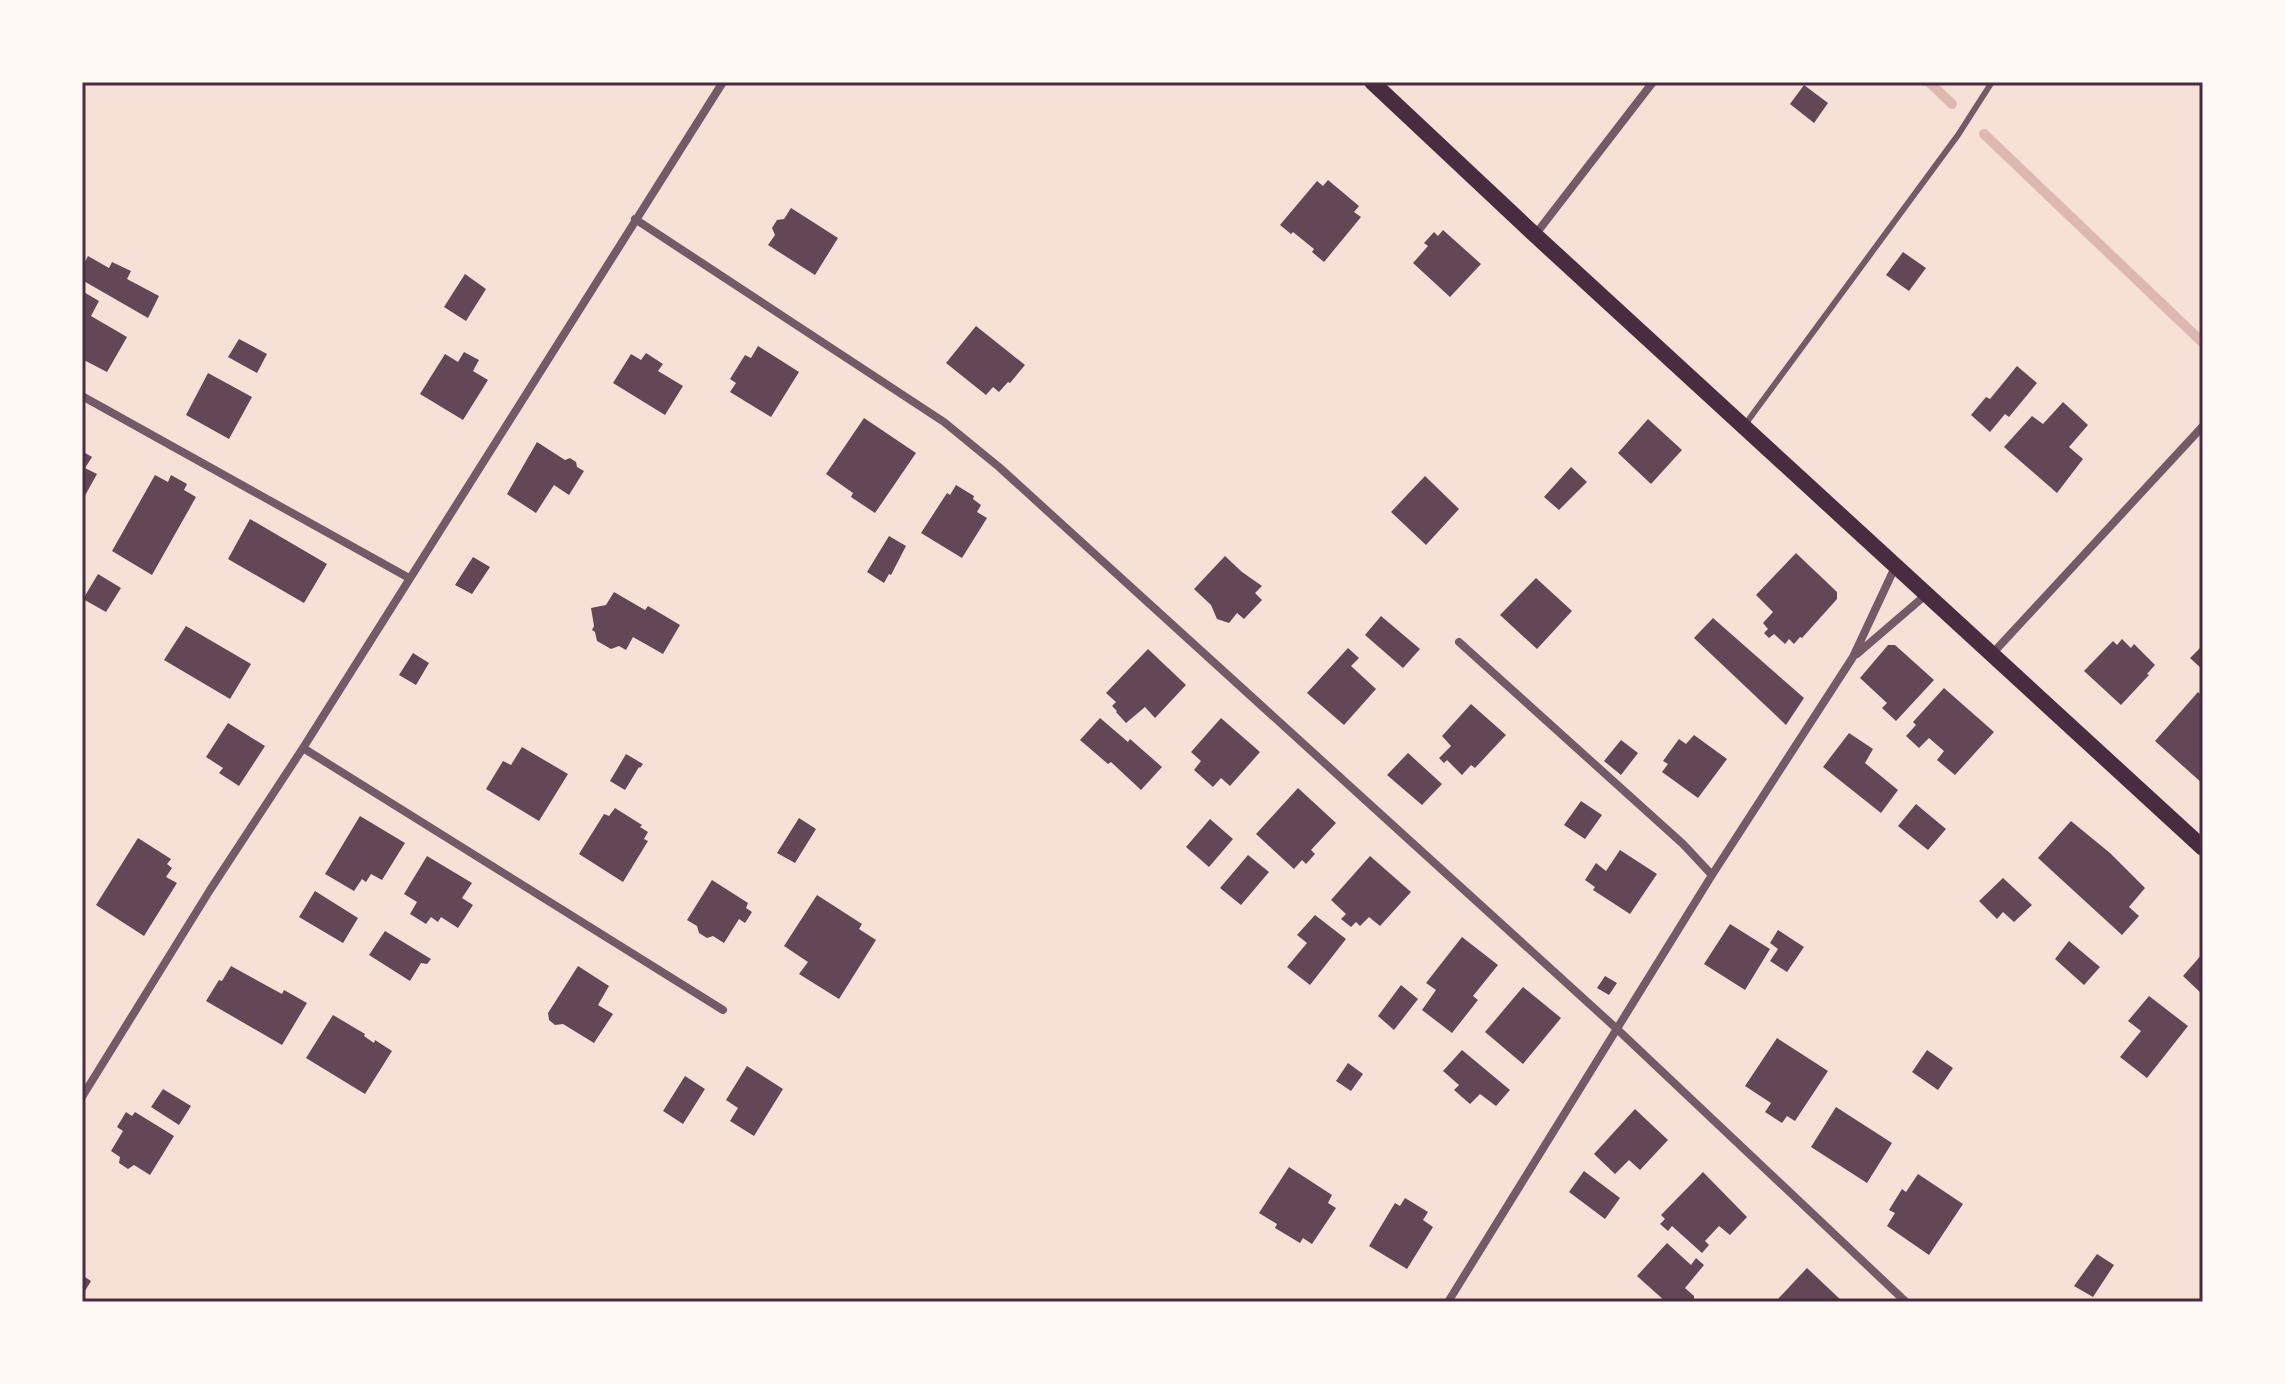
<svg xmlns="http://www.w3.org/2000/svg" width="2285" height="1384" font-family="Inter,sans-serif">
<style>
.lines{fill:none;stroke-linecap:round;stroke-linejoin:round}
.stream{stroke:#dcb8b0;stroke-width:10}
.building{fill:#644757}
.service{stroke:#755966;stroke-width:6}
.minor{stroke:#755966;stroke-width:8}
.secondary{stroke:#4a2c40;stroke-width:16}
.neatline{fill:none;stroke:#4a2c40;stroke-width:3}
</style>
<rect width="100%" height="100%" fill="#f7e1d7"/>
<g class="lines">
<path class="stream" d="M1929,82l23,22
M1984,134l219,209"/>
</g>
<path class="building" d="M1804,85l24,18 -14,20 -24,-19z
M1328,180l31,26 -5,6 7,5 -37,45 -12,-10 2,-3 -21,-17 -2,2 -11,-9 37,-44 6,5z
M791,208l47,30 -23,37 -47,-30 7,-10 -3,-7 5,-8 7,-1z
M1443,230l38,34 -31,33 -37,-34 15,-17 -4,-3 10,-11 4,4z
M1903,252l23,16 -17,23 -23,-16z
M88,256l21,12 3,-6 19,9 -4,8 32,17 -11,22 -66,-38v-13z
M465,274l21,15 -20,32 -22,-14z
M82,291l17,10 -8,15 36,21 -20,35 -25,-13z
M976,326l49,39 -15,18 -2,-1 -9,10 -6,-5 -7,8 -40,-32z
M239,339l28,15 -10,19 -29,-16z
M758,346l41,26 -28,45 -41,-25 6,-9 -6,-4 15,-24 6,3z
M464,352l15,8 -6,11 15,9 -25,40 -43,-26 25,-40 13,8z
M646,353l17,11 -5,7 25,15 -18,29 -52,-32 18,-29 10,6z
M2017,366l20,17 -28,34 -4,-3 -15,18 -19,-17 15,-18 4,2z
M208,373l44,24 -23,42 -43,-24z
M2063,402l25,23 -19,22 14,12 -26,34 -53,-46 28,-31 11,8z
M864,418l52,35 -41,60 -24,-16 2,-4 -27,-19z
M1648,419l34,31 -31,34 -33,-31z
M537,442l28,18 5,-2 6,4 1,5 7,4 -15,24 -15,-10 -18,28 -29,-19z
M82,451l10,6 -7,11 12,6 -15,27z
M1571,467l16,15 -28,28 -15,-13z
M155,475l13,7 3,-7 16,9 -3,6 12,7 -44,78 -40,-24z
M1425,476l34,33 -33,36 -35,-33z
M956,485l18,11 -1,3 8,6 -4,7 10,6 -25,40 -41,-25 26,-40 3,2z
M250,519l77,45 -23,39 -76,-44z
M889,536l17,10 -15,29 -2,-1 -5,9 -17,-11z
M1796,553l41,39v7l-35,39 -2,-1 -6,7 -5,-5 -4,5 -11,-10 -5,4 -5,-5 4,-4 -5,-6 10,-11 -17,-17z
M1225,556l17,16 20,14 -7,7 7,7 -18,19 -7,-6 -8,10 -12,-4 -6,-14 -17,-16z
M473,557l17,10 -18,27 -17,-9z
M98,574l23,14 -15,24 -23,-13z
M1536,578l36,33 -35,38 -37,-34z
M614,592l31,18 3,-4 32,19 -17,29 -30,-17 -7,13 -7,-4 -8,3 -14,-8 -2,-9 -3,-2 2,-4 -3,-18 15,-3z
M1381,616l39,33 -17,19 -38,-33z
M1713,618l91,80 -18,27 -92,-87z
M186,626l65,38 -21,35 -66,-39z
M2122,639l9,9 3,-4 21,21 -8,9 2,1 -28,30 -37,-34 29,-30 4,4z
M1888,645h7l39,35 -38,41 -14,-13 5,-5 -27,-25z
M2203,645v25l-13,-12z
M1348,648l11,10 -8,8 25,23 -32,36 -37,-32z
M1148,649l38,36 -31,33 -10,-11 -19,16 -10,-11 1,-1 -5,-5 4,-4 -10,-9z
M413,653l16,10 -13,22 -17,-10z
M1944,688l50,44 -39,43 -18,-15 7,-9 -15,-13 -10,10 -13,-12 10,-11 -3,-3z
M2198,692l5,5v87l-48,-43z
M1471,704l35,31 -31,33 -4,-3 -9,10 -15,-15 -3,3 -5,-5 12,-12 -9,-10z
M1100,718l28,24 2,-3 32,28 -21,23 -30,-28 -3,2 -28,-24z
M1221,718l39,34 -30,34 -9,-8 -8,9 -19,-17 7,-9 -10,-9z
M228,723l37,23 -26,40 -20,-13 4,-5 -17,-11z
M1849,733l24,16 -8,14 33,27 -17,23 -58,-46z
M1694,735l33,24 -29,39 -36,-26 6,-8 -5,-3 16,-22 7,5z
M1621,740l17,13 -17,22 -17,-14z
M522,747l46,27 -29,47 -53,-32 17,-28 8,4z
M1408,753l34,31 -20,21 -35,-30z
M626,754l17,10 -3,4 -1,-1 -14,23 -15,-9z
M1298,788l38,35 -25,27 4,4 -9,10 -4,-4 -8,9 -38,-35z
M1581,801l21,14 -17,24 -21,-14z
M1916,804l30,25 -18,21 -30,-24z
M615,808l27,17 -2,2 8,5 -4,7 4,2 -25,41 -44,-28 25,-40 5,2z
M360,816l45,27 -23,37 -11,-6 -5,8 -4,-3 -8,12 -29,-17z
M799,818l17,11 -21,34 -18,-10z
M1210,819l23,20 -24,28 -23,-20z
M2071,821l39,32 35,35 -16,19 10,9 -17,19 -84,-77z
M138,838l33,21 -4,5 5,4 -6,9 11,6 -33,53 -48,-31z
M1620,850l37,24 -27,40 -37,-24 2,-3 -10,-7 11,-17 10,8z
M1248,855l21,17 -28,33 -21,-17z
M427,856l45,27 -10,15 11,7 -15,23 -17,-11 -3,5 -7,-5 -5,7 -16,-10 7,-12 -13,-8z
M1370,856l41,36 -31,34 -11,-9 -9,9 -4,-4 -5,5 -10,-8 5,-5 -15,-14z
M2003,878l29,27 -18,17 -11,-10 -6,7 -18,-18z
M712,880l36,23 -2,5 6,4 -7,11 -6,-4 -15,24 -11,-7 -6,2 -8,-5 -2,-7 -10,-6z
M315,891l43,27 -15,25 -44,-26z
M817,895l45,29 -3,5 17,11 -37,59 -40,-25 9,-12 -24,-16z
M1315,915l31,24 -36,46 -23,-18 20,-24 -10,-8z
M1730,924l40,25 -25,41 -41,-26z
M1778,930l26,17 -17,25 -17,-11 8,-12 -8,-6z
M385,931l46,28 -4,5 -6,-1 -11,18 -41,-26z
M1462,937l36,28 -25,31 5,4 -26,33 -30,-23 14,-20 -10,-7z
M2069,941l31,26 -16,18 -29,-26z
M2203,953v42l-20,-19z
M231,966l51,28 2,-4 23,13 -25,42 -76,-44 13,-21 3,1z
M578,966l31,20 -11,19 15,9 -19,29 -31,-19 -8,1 -6,-5 -1,-7z
M1605,976l12,7 -8,12 -12,-7z
M1401,985l17,14 -24,31 -16,-14z
M1523,987l38,31 -38,46 -38,-32z
M2149,996l39,30 -41,52 -27,-21 21,-26 -13,-10z
M333,1015l32,19 -1,2 10,7 1,-3 17,11 -27,43 -59,-36z
M1777,1038l51,33 -33,50 -8,-5 -5,7 -17,-11 6,-9 -26,-17z
M1462,1050l48,40 -14,16 -16,-12 -10,10 -16,-14 5,-5 -16,-14z
M1927,1050l26,18 -15,22 -26,-18z
M1348,1063l15,11 -12,17 -15,-10z
M747,1066l36,23 -29,47 -24,-15 8,-13 -12,-8z
M685,1076l20,13 -22,35 -20,-13z
M163,1089l28,17 -12,19 -28,-18z
M1836,1107l56,36 -25,40 -56,-36z
M1635,1109l33,31 -28,30 -11,-10 -14,14 -21,-20z
M126,1112l6,4 3,-4 39,24 -24,39 -16,-10 -6,4 -9,-6 1,-6 -9,-6 12,-20 -6,-4z
M1289,1167l43,28 -4,8 8,5 -24,36 -9,-6 -3,5 -25,-15 2,-4 -18,-11z
M1584,1171l36,27 -15,21 -36,-27z
M1703,1172l44,45 -17,18 -11,-9 -14,15 4,4 -7,8 -30,-27 -4,5 -8,-7 5,-5 -4,-4z
M1918,1174l45,30 -34,51 -42,-29 8,-13 -6,-3 13,-21 4,3z
M1405,1198l23,14 -5,8 10,7 -26,42 -38,-23 26,-43 5,3z
M1667,1243l24,22 5,-7 8,7 -19,23 9,8v6h-28l-29,-26z
M2097,1254l17,11 -21,32 -19,-11z
M1807,1268l36,34h-63l-2,-3z
M82,1275l9,6 -9,15z"/>
<g class="lines">
<path class="service" d="M1744,426l214,-291 34,-53"/>
<path class="minor" d="M635,219l309,203 55,45 618,562 289,273
M1535,235l118,-153
M82,396l327,182
M1459,642l224,202 29,31
M1857,654l71,-61
M1992,654l211,-228
M303,748l420,262
M82,1097l128,-207 93,-142 420,-666
M1448,1302l264,-427 141,-218 43,-92"/>
<path class="secondary" d="M1372,82l163,153 668,613"/>
</g>
<rect width="2285" height="1384" fill="none" stroke="#fffaf5" stroke-width="168"/>
<rect x="84" y="84" width="2117" height="1216" class="neatline"/>
</svg>
